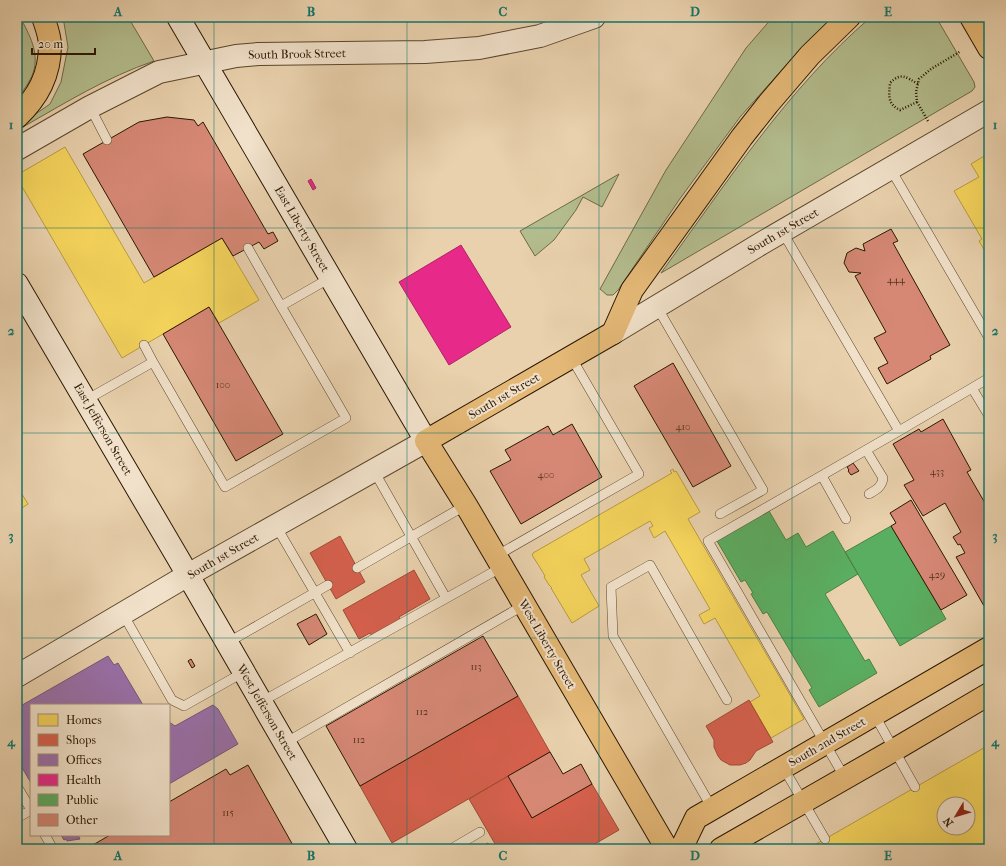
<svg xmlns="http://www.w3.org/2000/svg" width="1006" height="866" font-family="'IM FELL French Canon',serif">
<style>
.green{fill:#b3bc8d;stroke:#6e6a46}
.homes{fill:#f6d55c;stroke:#b99c40;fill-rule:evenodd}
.shops{fill:#d6604d;stroke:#a24a36}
.offices{fill:#9970ab;stroke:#785578}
.health{fill:#e7298a;stroke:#ae2461}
.public{fill:#5aae61;stroke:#4c8144}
.building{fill:#d68875;stroke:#2a1700}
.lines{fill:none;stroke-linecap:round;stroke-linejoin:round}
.service-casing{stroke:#5a462b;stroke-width:10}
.tertiary-casing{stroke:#5a462b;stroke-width:24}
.secondary-casing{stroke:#2a1700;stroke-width:24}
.primary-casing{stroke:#2a1700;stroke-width:24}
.motorway-casing{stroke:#2a1700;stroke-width:24}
.path{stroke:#2a1700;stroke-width:2.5;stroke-dasharray:1 2;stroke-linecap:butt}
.service{stroke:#f1e1ca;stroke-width:9}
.tertiary{stroke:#f1e1ca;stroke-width:22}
.secondary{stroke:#f1e1ca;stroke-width:22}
.primary{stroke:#e4b876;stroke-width:22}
.motorway{stroke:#e4b876;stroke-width:22}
.grid{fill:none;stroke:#0f766e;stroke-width:1;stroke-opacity:0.55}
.labels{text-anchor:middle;stroke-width:4;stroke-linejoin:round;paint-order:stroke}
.number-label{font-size:10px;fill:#55331d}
.street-label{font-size:12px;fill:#2a1700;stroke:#f1e1ca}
.neatline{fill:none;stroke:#0f766e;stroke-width:1.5}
.grid-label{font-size:13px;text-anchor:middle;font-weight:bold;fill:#0f766e}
</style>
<rect width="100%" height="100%" fill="#e9d1ad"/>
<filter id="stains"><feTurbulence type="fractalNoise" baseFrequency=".005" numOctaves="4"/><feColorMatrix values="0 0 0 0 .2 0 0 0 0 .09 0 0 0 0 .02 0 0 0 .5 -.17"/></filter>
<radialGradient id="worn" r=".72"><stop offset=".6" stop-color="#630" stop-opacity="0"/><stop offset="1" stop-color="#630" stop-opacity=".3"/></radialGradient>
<path class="green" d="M17,17h3c9,17 20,36 13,56 -3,9 -10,18 -16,26z
M63,17h65l26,44c-47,16 -89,42 -131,66l-2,-3 29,-20 11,-22 7,-35z
M773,17h61l-30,28 -64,72 -61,83 -61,90 -5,5h-6l-7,-6 66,-119 80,-122z
M871,17h65l38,65 1,5 -3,4 -311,182c65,-89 126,-184 210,-256z
M619,174l-17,33 -19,-10 -7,13 -22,30 -19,16 -15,-25z"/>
<path class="homes" d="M65,147l79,136 78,-45 37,62 -40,23 -10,-16 -87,51 -105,-180v-3z
M989,153v105l-10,-17 3,-2 -28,-48 25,-14 -8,-13z
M673,469l1,3 2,-1 24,41 -12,7 116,200 -33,19 -21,-36 10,-6 -45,-78 -11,6 -5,-9 11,-6 -45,-78 -11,7 -5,-10 4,-2 -3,-5 -66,38 6,11 -9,5 18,31 -27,17 -21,-35h1l-3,-3 -5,-8 1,-1 -6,-10 -7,-11 1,-1v-1l139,-80 -2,-2z
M17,486l11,18 -11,7z
M989,745v104h-182l18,-10zM944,804h24v24h-24z"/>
<path class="shops" d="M340,536l25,46 -29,17 -26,-46z
M414,570l16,29 -31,18 2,4 -28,17 -3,-5 -11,6 -16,-29z
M518,696l32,56 -158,91 -32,-57z
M749,700l24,42 -17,9 -6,9 -4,3 -6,2h-10l-9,-5 -3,-4 -4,-9v-7l-8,-14z
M508,776l24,42 60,-34 27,46 -33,19h-88l-29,-50z
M488,843l4,6h-14z"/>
<path class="offices" d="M108,656l6,9 4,-2 25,42h-112v78l-14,-24v-51z
M213,705l5,4 20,35 -69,40v-62l6,4 36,-20z
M61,835h17l2,4 -13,2 -1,-2 -2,1z"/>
<path class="health" d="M311,179l5,9 -3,2 -5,-9z
M461,245l50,82 -62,38 -50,-83z"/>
<path class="public" d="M769,511l17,29 12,-7 8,14 27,-16 25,43 -33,20 40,67 4,-2 8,14 -58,34 -10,-17 3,-2 -45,-76 -4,2 -12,-20 2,-1 -8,-13 -4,2 -24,-41z
M891,526l55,93 -46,27 -55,-94z"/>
<path class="building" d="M167,117l27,3 4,6 5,-4 65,112 5,-2 5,9 -14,8 -5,-7 -26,14 -11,-18 -68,39 -71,-123 56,-32z
M891,229l7,12 -5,2 57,102 -20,11 1,3 -44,25 -9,-16 10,-5 -14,-25 12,-6 -31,-56 6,-3 -12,-1 -5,-9 3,-10 9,-5 9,3 -2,-7z
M209,307l74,127 -47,27 -73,-127z
M673,363l58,103 -38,21 -59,-101z
M943,419l28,51 -4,2 22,38v94l-5,2 -28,-49 9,-4 -5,-9 -2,1 -5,-8 8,-5 -16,-29 -22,13 -19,-31 10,-5 -21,-36 26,-15 2,3z
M572,424l30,53 -81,47 -31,-53 21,-11 -6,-10 43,-24 5,9z
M853,463l6,8 -8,4 -3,-4 1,-1 -2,-3z
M911,500l56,95 -26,15 -50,-84 5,-3 -6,-10z
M316,614l11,20 -18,11 -12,-21z
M483,636l35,60 -158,90 -34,-60z
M191,659l4,7 -3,2 -4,-7z
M550,752l13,22 18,-10 11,20 -60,34 -24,-42z
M248,765l47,84h-209l24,-14h59v-33l57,-33 4,6z"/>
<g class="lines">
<g class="service-casing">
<path id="service" d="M90,107l17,33
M890,168l99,170
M782,231l117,200
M248,248l33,58
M657,307l106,183 -43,24
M144,345l9,17
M972,388l17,28
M86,400l67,-38 72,125 121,-69 -65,-112 49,-28
M866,450l17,28c-1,9 -7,12 -14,16
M374,471l72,127
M822,476l24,43
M276,526l74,127
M496,556l143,-82 -68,-117
M357,568l109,-63
M123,614l49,86 12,6 60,-34
M227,643l101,-58
M261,702l241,-135
M874,714l41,73
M285,743l239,-138
M783,767l42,72
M845,778l-137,-237 191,-110 90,-53
M17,786l14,24
M712,808l-99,-172 -2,-49 39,-22 77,135
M17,818l14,-8
M45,835l8,14
M451,849l29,-17"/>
</g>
<g class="tertiary-casing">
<path id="tertiary" d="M17,149l73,-42 69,-35 77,-16 22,-2 167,-2 54,-4 61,-12 54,-19
M613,333l149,-90 227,-132
M17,676l171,-101 238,-134"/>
</g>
<g class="secondary-casing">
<path id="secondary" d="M178,17l248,424
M17,284l161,274 168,291"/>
</g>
<g class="primary-casing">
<path id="primary" d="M971,17l18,31
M613,333l-187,108 40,64 201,344
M681,849l15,-31 293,-170
M721,849l173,-99 95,-56"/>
</g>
<g class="motorway-casing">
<path id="motorway" d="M17,117c21,-20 33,-42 33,-72 0,-9 -4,-19 -7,-28
M613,333l19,-43 110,-153 26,-33 42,-49 39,-38"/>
</g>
<path class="path" d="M917,102l-17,8c-13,-6 -11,-15 -10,-27 11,-11 16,-6 28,1
M928,121l-11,-19 -1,-10 3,-13 12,-10 30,-18"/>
<use href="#service" class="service"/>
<use href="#tertiary" class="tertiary"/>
<use href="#secondary" class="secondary"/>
<use href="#primary" class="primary"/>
<use href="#motorway" class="motorway"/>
</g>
<path class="grid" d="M214,17v832M407,17v832M599,17v832M792,17v832M17,228h972M17,433h972M17,638h972"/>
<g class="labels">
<g class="number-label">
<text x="896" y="283">444</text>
<text x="223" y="388">100</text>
<text x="683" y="430">410</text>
<text x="937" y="475">433</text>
<text x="546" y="478">400</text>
<text x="937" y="578">429</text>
<text x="476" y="670">113</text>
<text x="422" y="715">112</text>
<text x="359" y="743">112</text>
<text x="228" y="816">115</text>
</g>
<g class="street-label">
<text transform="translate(297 54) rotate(-1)" y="4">South Brook Street</text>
<text transform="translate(302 229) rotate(60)" y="4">East Liberty Street</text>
<text transform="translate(783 231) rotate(-30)" y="4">South 1st Street</text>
<text transform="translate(504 396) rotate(-30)" y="4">South 1st Street</text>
<text transform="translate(103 429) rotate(60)" y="4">East Jefferson Street</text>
<text transform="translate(223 556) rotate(-30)" y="4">South 1st Street</text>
<text transform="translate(547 644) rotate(60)" y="4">West Liberty Street</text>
<text transform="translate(267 712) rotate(60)" y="4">West Jefferson Street</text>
<text transform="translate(827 742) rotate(-30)" y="4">South 2nd Street</text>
</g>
</g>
<rect width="1006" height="866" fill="none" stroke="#e9d1ad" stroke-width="44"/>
<rect x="30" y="704" width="140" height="132" fill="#f1e1ca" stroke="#a19079"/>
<rect x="38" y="714" width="20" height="12" fill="#f6d55c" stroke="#a19079"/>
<text x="66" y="724" font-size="12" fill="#2a1700">Homes</text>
<rect x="38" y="734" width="20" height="12" fill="#d6604d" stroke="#a19079"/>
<text x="66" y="744" font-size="12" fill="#2a1700">Shops</text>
<rect x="38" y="754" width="20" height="12" fill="#9970ab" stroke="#a19079"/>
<text x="66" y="764" font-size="12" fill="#2a1700">Offices</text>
<rect x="38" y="774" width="20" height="12" fill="#e7298a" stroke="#a19079"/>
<text x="66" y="784" font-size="12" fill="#2a1700">Health</text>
<rect x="38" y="794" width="20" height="12" fill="#5aae61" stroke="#a19079"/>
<text x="66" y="804" font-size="12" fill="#2a1700">Public</text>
<rect x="38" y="814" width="20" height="12" fill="#d68875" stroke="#a19079"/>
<text x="66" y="824" font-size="12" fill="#2a1700">Other</text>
<g transform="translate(956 816) rotate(232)"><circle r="19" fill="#f1e1ca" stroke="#a19079"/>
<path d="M0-3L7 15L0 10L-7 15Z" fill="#8f2418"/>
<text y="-6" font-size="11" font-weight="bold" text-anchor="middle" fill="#2a1700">N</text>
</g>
<path d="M32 48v6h63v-6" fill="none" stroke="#2a1700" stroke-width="2"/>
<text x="38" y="48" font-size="12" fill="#2a1700" stroke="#f1e1ca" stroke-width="3" paint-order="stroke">20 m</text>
<rect x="22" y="22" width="962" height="822" class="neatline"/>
<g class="grid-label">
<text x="118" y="16">A</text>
<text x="311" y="16">B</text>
<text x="503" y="16">C</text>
<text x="695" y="16">D</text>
<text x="888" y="16">E</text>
<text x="11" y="129">1</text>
<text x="995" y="129">1</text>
<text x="11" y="335">2</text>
<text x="995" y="335">2</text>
<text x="11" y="540">3</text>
<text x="995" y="540">3</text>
<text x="11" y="746">4</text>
<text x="995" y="746">4</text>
<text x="118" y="860">A</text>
<text x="311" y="860">B</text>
<text x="503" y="860">C</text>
<text x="695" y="860">D</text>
<text x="888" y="860">E</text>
</g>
<rect width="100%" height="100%" filter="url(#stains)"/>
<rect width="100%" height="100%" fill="url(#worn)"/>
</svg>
